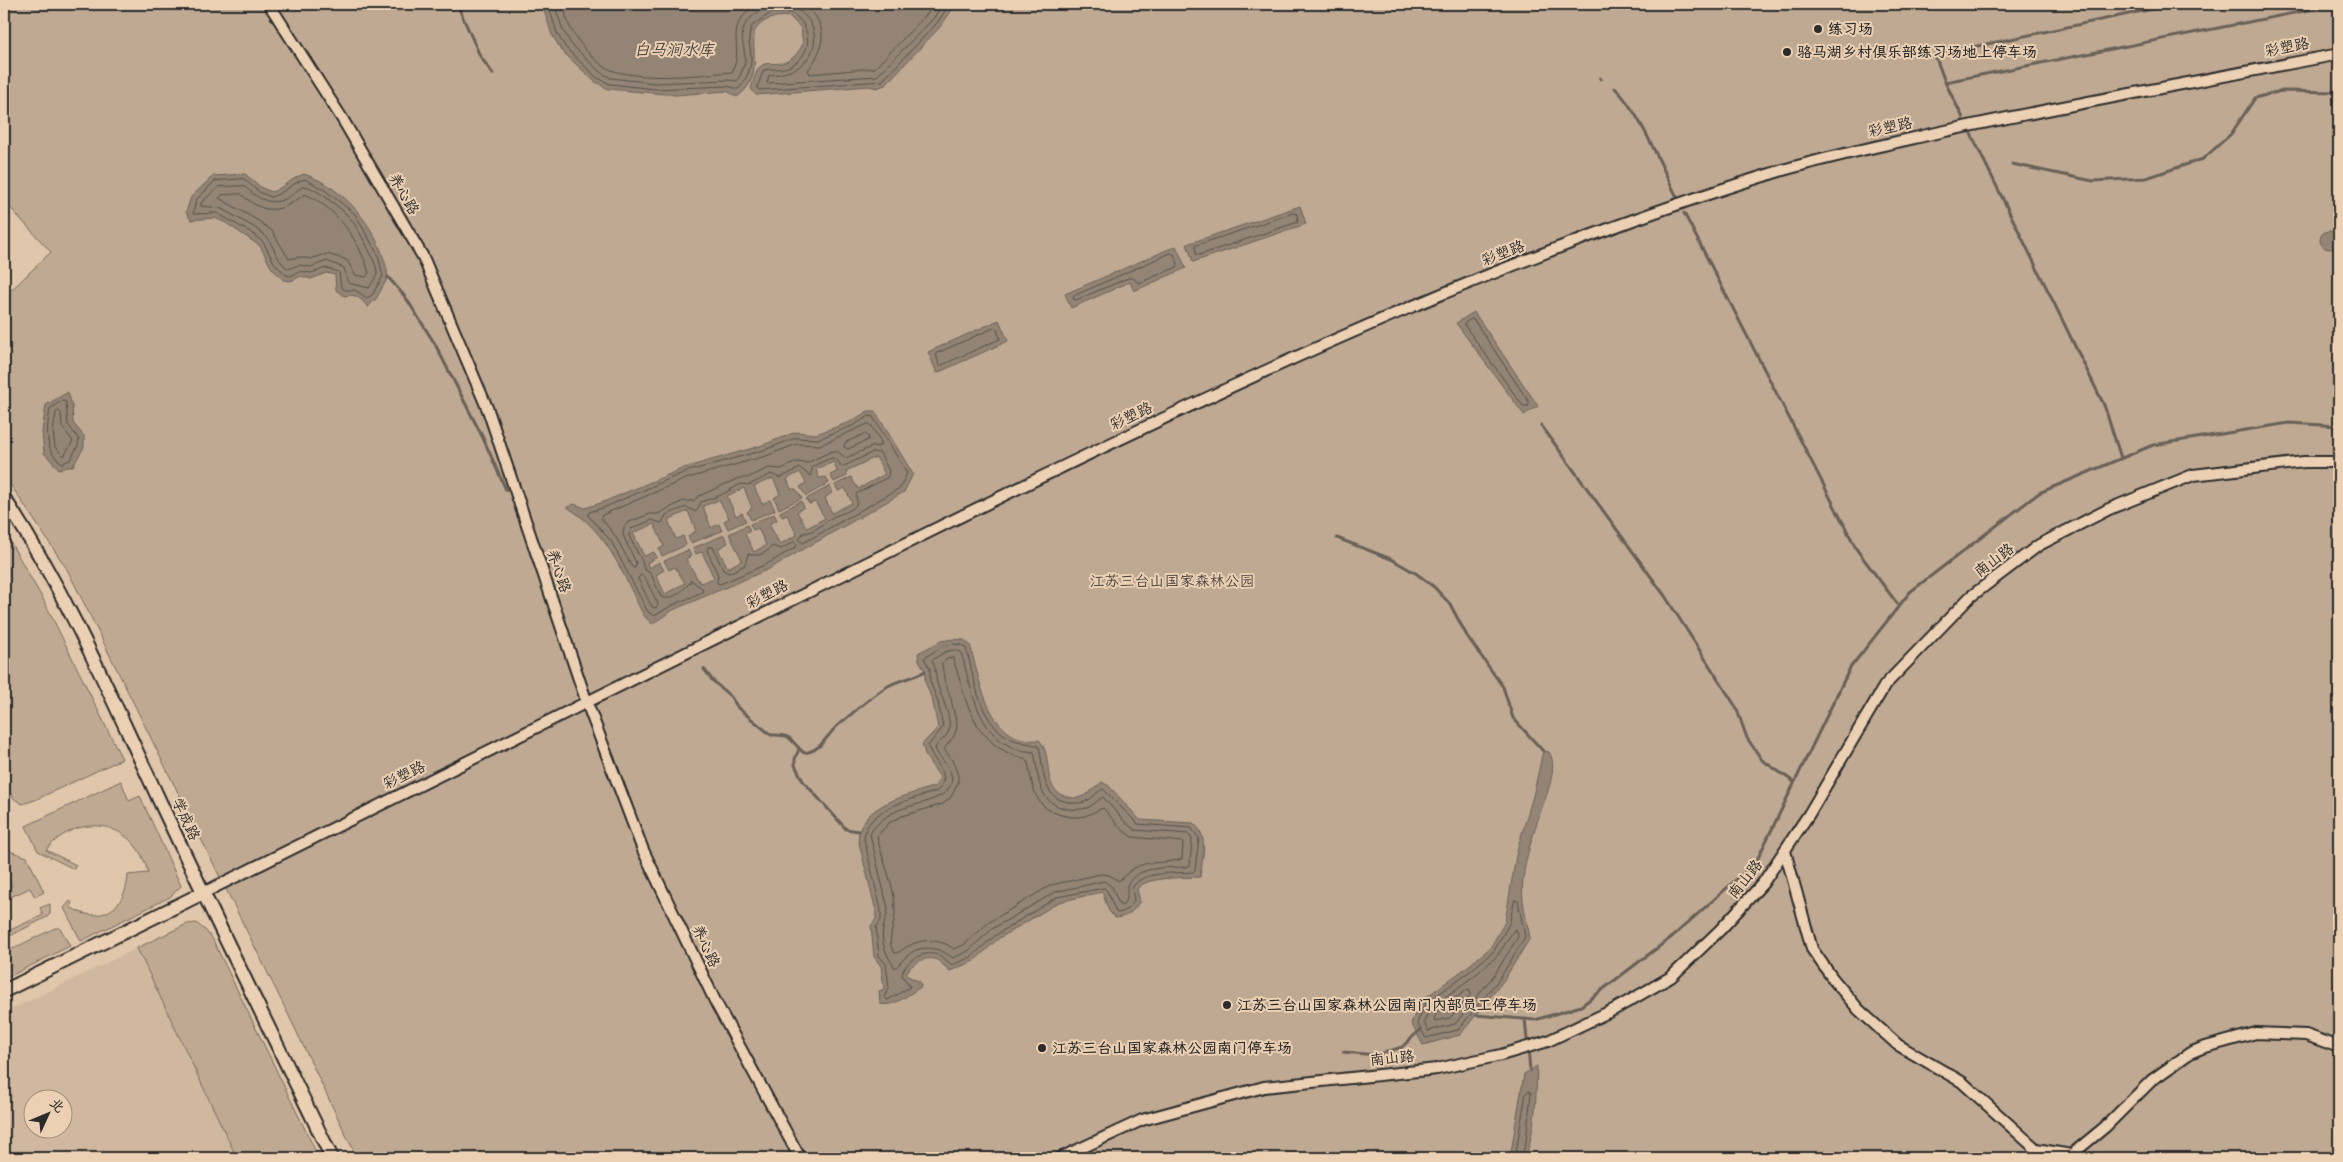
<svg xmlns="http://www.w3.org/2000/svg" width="2343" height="1162" font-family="'Architects Daughter','LXGW WenKai TC',sans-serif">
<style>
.built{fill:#cfb89f;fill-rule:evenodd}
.green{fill:#bfa993;stroke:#756a5f}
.water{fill:#938475;stroke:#696057;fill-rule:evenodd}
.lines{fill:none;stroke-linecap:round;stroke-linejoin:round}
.shore{stroke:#554f49;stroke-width:1}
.stream{stroke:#696057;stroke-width:3}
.minor-casing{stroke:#2b2b2b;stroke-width:14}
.tertiary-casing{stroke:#2b2b2b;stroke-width:16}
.minor{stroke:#ecd0b3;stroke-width:10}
.tertiary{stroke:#ecd0b3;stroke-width:12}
.poi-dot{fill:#2b2b2b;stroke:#ecd0b3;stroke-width:2}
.labels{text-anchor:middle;stroke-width:4;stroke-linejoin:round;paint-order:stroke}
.poi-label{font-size:15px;font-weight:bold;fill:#2b2b2b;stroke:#ecd0b3;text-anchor:start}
.street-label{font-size:15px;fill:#2b2b2b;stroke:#ecd0b3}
.park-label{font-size:15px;fill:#494440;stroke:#ecd0b3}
.water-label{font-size:16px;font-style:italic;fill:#45413e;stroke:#ecd0b3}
</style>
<rect width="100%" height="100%" fill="#e0c6ab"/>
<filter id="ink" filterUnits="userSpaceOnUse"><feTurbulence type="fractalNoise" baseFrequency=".02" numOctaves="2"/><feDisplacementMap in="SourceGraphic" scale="10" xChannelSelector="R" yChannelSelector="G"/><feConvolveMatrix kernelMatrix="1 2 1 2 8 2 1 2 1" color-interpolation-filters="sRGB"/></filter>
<g filter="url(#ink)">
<path class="built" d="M137,948l100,210h-233v-145zM32,1100h30v30h-30z"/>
<path class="green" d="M4,4h2335v1154h-1982l-67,-140 -223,-449 -63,-94v-178l47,-45 -47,-51z
M4,531l40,70 78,158 -87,41 -13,4 -9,-6 -9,-20z
M121,781l8,20 11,-5 41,90 -11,11 -89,44 -17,-33 6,-7 2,2 -2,4c30,19 56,2 58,-32l20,-2c-12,-52 -68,-63 -102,-23l30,15 -2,4 -36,-18 -12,-25z
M4,849l23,8 17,35 -9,5 -5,-9 -26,12v-10l8,-4 -8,-18z
M50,904v10l-3,3 -43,22v-6l39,-18 -3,-7z
M196,923l9,7 7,8 107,220h-82l-100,-210 50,-24z
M55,928h5l10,18 -66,33v-26z"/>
<path class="water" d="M542,4h414l-15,22 -56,59 -8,3 -8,-2 -113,9 -5,-6c2,-7 4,-17 9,-22 8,-10 27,8 43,-23l-2,-16 -11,-11c-14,-2 -28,2 -36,15 -2,25 8,47 -17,65l-10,-6 -51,4 -68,-6 -14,-8 -32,-30 -10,-16z
M245,174l17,14 10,4c12,-5 20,-14 32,-18 43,14 78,59 84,103l-12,22 -8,8c-8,-9 -12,-14 -24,-11l-8,-6 -1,-15 -9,-2 -15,6 -10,-3 -10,5 -8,-1 -12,-13 -11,-21 -34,-23 -11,-5 -24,2 -5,-8 5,-15 22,-21z
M1300,206l6,18 -113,38 -6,-18z
M2320 240a9 9 0 1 1 18 0a9 9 0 1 1-18 0Z
M1176,246l10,22 -52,23 -4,-9 -59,26 -6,-14z
M1474,312l64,94 -14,9 -68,-92z
M999,320l9,21 -71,32 -9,-21z
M68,392l4,14 1,17 11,13v11l-11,19 -14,3 -15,-16 -2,-21 4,-27z
M868,411h7l38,63 -9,18 -135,77 -96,41 -21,14 -8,-8c-22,-43 -35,-83 -77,-109l7,-3 11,4 16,-5 83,-35 79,-23 33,-13 20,2 34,-12zM876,457l9,17 -27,15 -7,-12 -16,8 3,6 7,-3 7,15 -20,10 -7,-15 8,-6 -3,-6 -24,13 3,5 6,-2 10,16 -18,10 -10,-16 7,-5 -3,-6 -21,11 2,5 5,-2 10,20 -17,9 -11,-20 8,-4 -3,-6 -24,10 3,6 5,-2 8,17 -12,7 -9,-18 5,-3 -3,-6 -18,9 13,26 -14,8 -10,-19 10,-6 -4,-8 -31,13 3,6 6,-2 12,26 -14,5 -14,-24 5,-3 -3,-6 -24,11 5,9 6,-3 10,16 -20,11 -9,-19 8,-5 -5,-8 -10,6 -2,-5 10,-6 -3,-5 -10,4 -11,-23 21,-9 10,22 -5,3 3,7 24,-11 -3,-9 -7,3 -8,-19 20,-9 8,20 -8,5 3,7 31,-12 -3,-7 -8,4 -8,-22 16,-6 10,18 -5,3 4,8 18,-8 -4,-8 -6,3 -9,-20 17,-8 8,20 -5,4 4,8 24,-10 -5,-10 -8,4 -8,-18 19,-8 7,16 -6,4 5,11 23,-11 -6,-9h-5l-4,-10 13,-7 6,11 -6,4 6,9 23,-13 -3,-6 -7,1 -3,-9 18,-7 3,10 -7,3 4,7 13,-6 -1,-5z
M954,639l10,1 6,5c10,36 19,100 69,95 16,16 0,51 29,57 15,4 23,-6 34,-15l7,4 31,34 53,3c17,12 9,35 7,54 -16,1 -54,-1 -63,12l3,12c-7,11 -12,16 -25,17l-6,-7 -7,-19 -43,10 -61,37 -24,22 -24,10c-4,-3 -8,-8 -13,-11 -11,-5 -28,4 -31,15l14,7 1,5c-14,8 -25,20 -41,17l-1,-13 5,-2 -3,-23 -7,-9 -3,-31 5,-7v-8l-18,-72c3,-36 50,-43 77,-53l5,-9 -14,-20 -4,-13 16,-16 -5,-25 -8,-22v-10l-6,-11 -1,-7 23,-12z
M1543,751l6,1c8,12 1,33 -3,45 -10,28 -27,74 -23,103 1,12 5,25 7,38l-26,42 -44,55 -37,10 -12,-22 10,-22 46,-34 23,-19 15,-26 12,-72 16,-54z
M1537,1066c-1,31 -1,63 -12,92h-15l14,-84z"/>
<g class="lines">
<path class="shore" d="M548,4l9,29 9,15 30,29 14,7 45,5 72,-3 11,3c6,-4 13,-21 13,-28 1,-13 -6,-24 2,-36l18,-12h21c21,14 22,43 -4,54 -8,3 -16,1 -24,3l-7,17 2,3 123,-9 55,-58 13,-19
M554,4l9,26 8,14 29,28 11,6 44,5 72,-3 10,1c3,-6 8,-15 8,-21 0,-13 -7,-26 2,-38 6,-8 16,-14 26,-16 50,-6 62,66 -4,69l-2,8 110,-7 56,-57 10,-15
M563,4c2,8 4,18 8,25 8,15 26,37 43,42 36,10 82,4 118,1 14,-29 -12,-44 26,-68
M803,4c26,19 23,43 5,66l2,4 65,-6 52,-54 7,-10
M244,179l15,13 12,5c14,-4 22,-15 34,-18l21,12 29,23 23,41 5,21 -11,19 -5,3 -12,-8h-10l-4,-3 -2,-15 -13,-4 -15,5 -10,-2 -11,5 -4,-1 -11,-11 -12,-22 -13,-10 -33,-19 -24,1 3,-14 19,-19z
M244,186c15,14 30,23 49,8 4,-3 7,-7 13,-8 12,4 35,22 44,32 7,8 28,46 27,56 -1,4 -6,10 -8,14l-21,-5 -4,-15 -17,-7 -16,6 -12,-2 -11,4 -8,-8 -12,-23 -14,-11 -34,-19 -19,-2v-3l17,-16z
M241,194c24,22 39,19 64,0 32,14 54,46 64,79l-3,4 -11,-2 -8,-15 -20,-6 -17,5 -10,-2 -11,2 -17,-28 -15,-11 -38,-22 3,-3z
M1294,213l3,1 1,8 -99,33 -3,-1 -1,-8z
M1171,253l3,1 4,10 -1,3 -38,16 -6,-5h-5l-52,22 -3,-1 1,-3z
M1471,319l3,1 55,82v4h-6l-58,-80v-3z
M994,328l3,1 3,10 -58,26h-3l-3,-11z
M62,401l4,1 2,23 11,14 -1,7 -8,14 -8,3c-19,-13 -15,-34 -12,-54z
M59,411l2,2 1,14 11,14 -9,15 -9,-9 -2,-15 3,-19z
M870,416l3,1 34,56 -7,15 -97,55 -4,-3 4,-7c11,0 19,-9 28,-15 6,-4 19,-5 25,-13 2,-3 0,-8 0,-11l32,-17 1,-6 -9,-18 -7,-1 -31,15 -6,-8 -5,-1 -18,8 -3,10 -10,-8 -20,10 -9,-4 -22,11 -8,-1 -20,11 -20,7 -5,10 -10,-5 -20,8 -4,8 -10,-3 -21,9 -2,7 13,25 2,8 7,5 10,23c10,5 26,-9 30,-17l12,9 -1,3 -31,14 -17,10 -6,-4 -37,-71 -23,-26 1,-3 14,-4 82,-36 79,-22 32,-12 22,1 34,-13z
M868,424l3,1 10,17 -1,4 -9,1 -25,11 -8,-6 -6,-1 -25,12 -10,-1 -16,7 -12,-1 -22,10h-8l-40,18 -6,5h-10l-25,13h-8l-21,8 -5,5 -1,8 13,28 -1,5 -3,-1 -16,-30 -15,-19 1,-3 86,-37 78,-22 31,-12 23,1z
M865,434l4,3 -1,3 -20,9 -4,-2 1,-4z
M794,542l3,2 -1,3 -29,17 -47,20 -3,-1 1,-8 -11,-25 1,-3h5l10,23 6,3 16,-8 3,-11c9,3 18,0 24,-8l9,3z
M641,575l4,3 13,26 -2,4 -4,-1 -14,-28z
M954,644l8,1 4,3c8,28 12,68 37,86 13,10 29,8 36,13 5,20 2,48 25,54 7,2 13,3 20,1 8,-2 12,-10 19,-13l35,35 53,4 8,10 -4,32 -2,2c-18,2 -51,-2 -61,16l2,13c-4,6 -9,12 -17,12 -6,-8 -6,-20 -13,-25l-47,9 -61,38 -25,22 -19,8c-5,-3 -8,-8 -14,-10 -14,-5 -33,5 -36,20l8,12 -22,13 -4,-3 5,-9 -3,-24 -7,-8 -3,-28 5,-8v-10l-17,-71c1,-31 50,-40 73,-48 17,-17 -4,-28 -9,-45l15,-19 -5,-25 -8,-21v-12l-6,-11 19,-12z
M954,650l7,2c10,35 16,81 53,96 6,3 14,3 20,4 5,23 2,48 29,56 8,2 16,2 24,0 6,-3 11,-8 16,-11l23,26 9,7 54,4 3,6 -2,25 -3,2c-20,1 -49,-2 -60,18v14l-5,7 -3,-2 -7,-17 -8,-6 -49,11 -63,37 -24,22 -15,7c-15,-11 -33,-15 -47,-1 -4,3 -7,8 -11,11 -7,-11 -15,-24 -12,-39 1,-7 4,-12 5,-20l-18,-75c6,-11 17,-19 29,-24 15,-7 59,-10 52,-36 -3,-10 -13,-17 -16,-26 3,-6 10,-9 13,-15 6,-13 -8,-38 -11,-50 -2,-9 -1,-15 -5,-23l13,-8z
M953,658l14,46 13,26 16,16 16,9 15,4c6,23 4,46 31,55 9,3 18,4 27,2 6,-2 12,-6 18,-8l18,21 11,8 51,5 -1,17c-30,8 -38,-4 -63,22l-10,-6 -8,-1 -50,11 -63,38 -24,22 -10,4c-15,-11 -33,-11 -49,-1 -4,2 -5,5 -10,5 -10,-10 0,-28 0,-41 1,-25 -13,-51 -18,-76l12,-13 13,-7 41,-12 8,-7 7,-14v-8l-6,-15 -8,-11 10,-13 3,-9 -6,-28 -7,-20 -2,-16 5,-4z
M1515,900l3,1 7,36 -25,41 -42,52 -32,8 -9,-15 8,-19 45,-33 24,-20 15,-27z
M1515,929l2,2 1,6 -23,37 -40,50 -27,7 -4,-9 6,-14 44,-32 23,-20z
M1467,990l3,1 1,3 -21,24 -16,3 2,-8z
M1515,1158l11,-65 3,-2 2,2 -5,49 -5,16"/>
<path class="stream" d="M457,4l23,52 13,18
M2176,4l-241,51 10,27 394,-78
M1600,78l1,1
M1945,82l18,36
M1615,88c27,27 44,75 62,109
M1971,134l133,271 17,53
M2012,164l81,17 53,-3 57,-19 28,-25 24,-36 26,-7 58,1
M1684,213l173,337 42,56
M388,277l18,21 29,46 48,94 23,52
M1541,425l124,171 71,111 11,31 15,22 32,22
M1337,538l54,21 26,15 17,13 16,17 17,32 36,51 10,31 30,33
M704,669l9,12 18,16 7,11 33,27c22,-1 18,5 33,18 17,-2 22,-17 34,-28 13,-10 38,-33 52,-40 11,-6 24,-7 35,-14
M799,749l-4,10v6l8,16 43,48 13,2
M1476,1015l59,5 46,-14 92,-70 83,-74 94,-194 60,-76 129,-99 114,-48 136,-22 50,3
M1525,1019l5,51
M1343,1052l34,3 25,-8 18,-17"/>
<g class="minor-casing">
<path id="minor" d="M269,4l74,116 80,137 65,153 99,293 56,147 73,153 84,155
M1785,851l27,98 21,30 26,31 39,35 64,37 74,67 35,6 34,-28 47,-47 38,-27 12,-5 54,-15 50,2 33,12
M203,893c239,-118 477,-238 716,-356 281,-139 564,-275 864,-367 52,-15 105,-26 158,-38 132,-29 266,-52 398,-78
M1060,1158l82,-38 122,-33 173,-18 64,-14 47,-14 67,-32 56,-32 50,-48 42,-46 46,-69 76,-129 85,-88 69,-52 70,-36 84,-34 111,-13h35"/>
</g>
<g class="tertiary-casing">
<path id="tertiary" d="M4,498c64,97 108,201 157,306 56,119 114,236 171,354
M4,991l199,-98"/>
</g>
<use href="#minor" class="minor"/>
<use href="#tertiary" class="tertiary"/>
</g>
</g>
<g class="poi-dot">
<circle cx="1818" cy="29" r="5"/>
<circle cx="1787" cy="52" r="5"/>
<circle cx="1227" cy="1005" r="5"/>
<circle cx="1042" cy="1048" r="5"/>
</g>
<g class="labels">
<g class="poi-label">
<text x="1828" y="34">练习场</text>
<text x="1797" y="57">骆马湖乡村俱乐部练习场地上停车场</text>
<text x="1237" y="1010">江苏三台山国家森林公园南门内部员工停车场</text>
<text x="1052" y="1053">江苏三台山国家森林公园南门停车场</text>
</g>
<g class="street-label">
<text transform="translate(2287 47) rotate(-11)" y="5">彩塑路</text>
<text transform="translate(1890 127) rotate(-12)" y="5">彩塑路</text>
<text transform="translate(404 194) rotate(60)" y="5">养心路</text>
<text transform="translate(1503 253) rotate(-21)" y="5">彩塑路</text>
<text transform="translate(1131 416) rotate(-25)" y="5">彩塑路</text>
<text transform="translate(1994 560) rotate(-37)" y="5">南山路</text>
<text transform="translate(559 571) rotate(71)" y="5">养心路</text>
<text transform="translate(767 594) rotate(-27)" y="5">彩塑路</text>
<text transform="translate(404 775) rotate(-26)" y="5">彩塑路</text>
<text transform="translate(186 819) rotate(65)" y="5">学成路</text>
<text transform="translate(1745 879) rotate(-51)" y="5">南山路</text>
<text transform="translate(706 946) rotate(65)" y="5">养心路</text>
<text transform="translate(1392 1058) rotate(-6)" y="5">南山路</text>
</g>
<g class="park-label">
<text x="1172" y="586">江苏三台山国家森林公园</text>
</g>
<g class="water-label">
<text x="674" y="55">白马涧水库</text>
</g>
</g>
<rect width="2343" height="1162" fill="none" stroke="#ecd0b3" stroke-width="20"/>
<rect x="10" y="10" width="2323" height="1142" fill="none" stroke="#2b2b2b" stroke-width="2" filter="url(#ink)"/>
<g transform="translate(48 1114) rotate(46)"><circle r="24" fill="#ecd0b3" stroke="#9f8e7d"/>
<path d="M0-4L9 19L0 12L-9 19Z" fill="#2b2b2b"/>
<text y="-8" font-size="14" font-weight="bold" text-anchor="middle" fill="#2b2b2b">北</text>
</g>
</svg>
